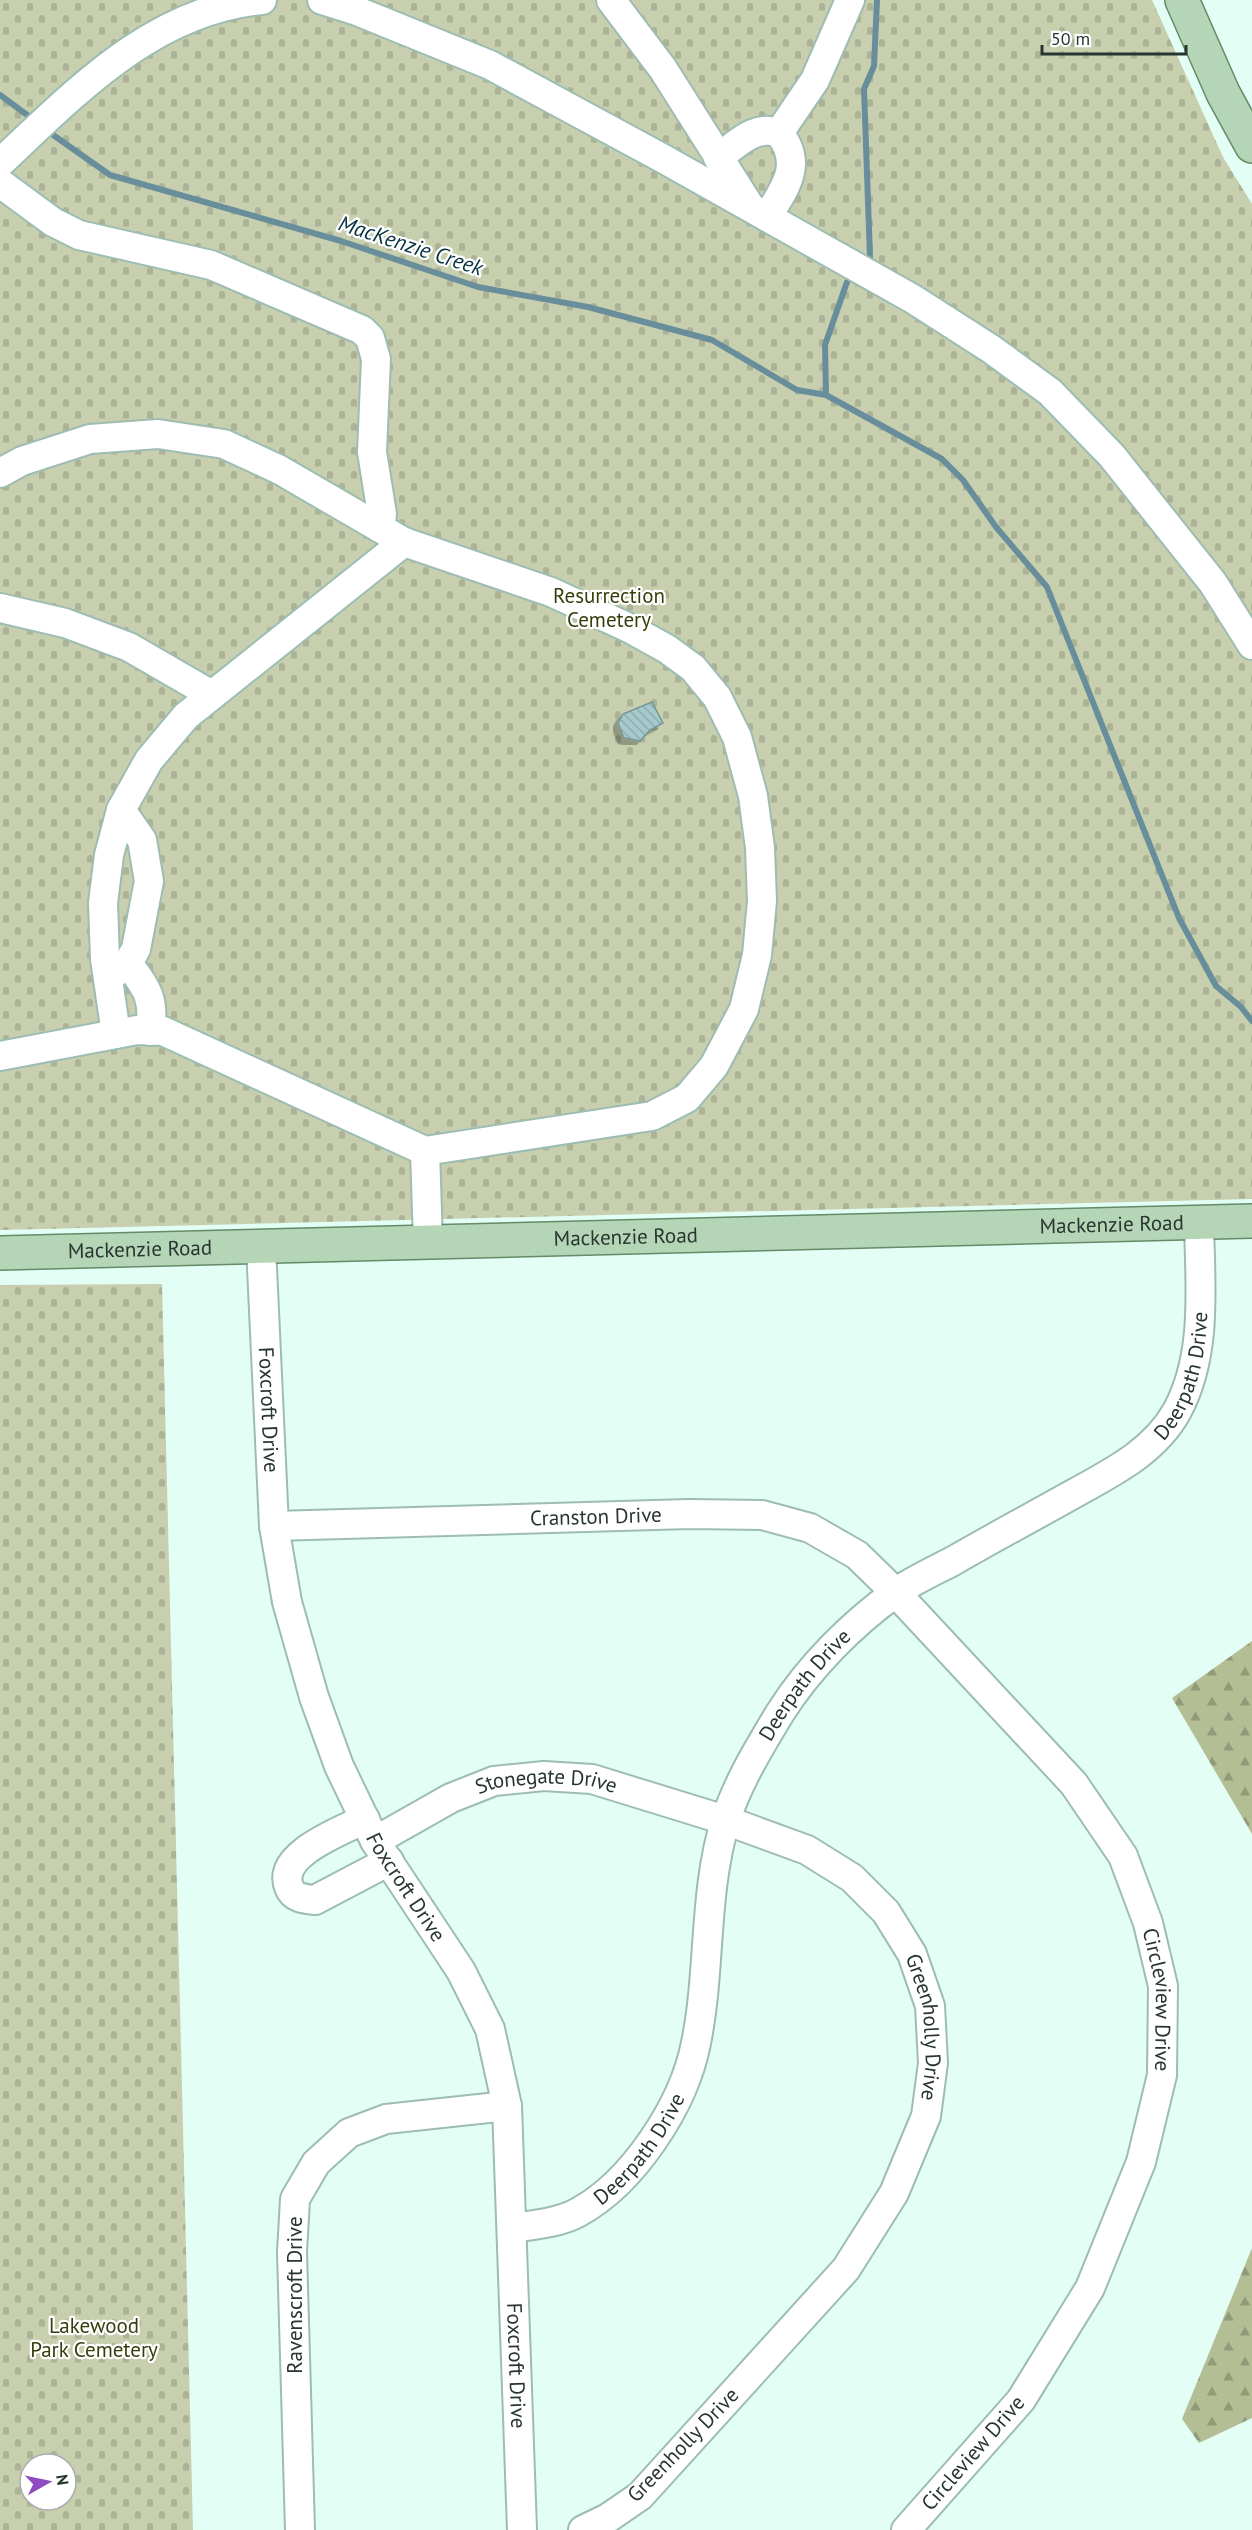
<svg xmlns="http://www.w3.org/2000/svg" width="1252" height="2530" viewBox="0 0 1252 2530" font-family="'PT Sans',sans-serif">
<defs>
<pattern id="forest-firs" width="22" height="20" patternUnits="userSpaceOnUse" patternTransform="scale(1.5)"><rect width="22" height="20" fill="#b4be94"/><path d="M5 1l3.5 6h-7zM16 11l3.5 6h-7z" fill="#929b79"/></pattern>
<pattern id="cemetery-stones" width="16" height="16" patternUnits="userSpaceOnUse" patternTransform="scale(1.5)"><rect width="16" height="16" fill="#c7cfae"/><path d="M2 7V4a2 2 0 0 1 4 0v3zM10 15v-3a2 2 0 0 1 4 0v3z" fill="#abb296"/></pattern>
<pattern id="building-back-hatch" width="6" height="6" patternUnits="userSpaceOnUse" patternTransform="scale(1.5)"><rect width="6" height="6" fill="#a6c9cb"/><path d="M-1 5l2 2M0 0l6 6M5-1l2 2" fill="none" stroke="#8fadaf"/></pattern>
<filter id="shadow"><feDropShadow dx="-5.5" dy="5.5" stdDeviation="0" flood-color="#0004"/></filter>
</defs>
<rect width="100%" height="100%" fill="#e3fef5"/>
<path fill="url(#forest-firs)" d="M1252 1641V1834L1172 1698Z
M1252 2248V2418L1199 2443 1182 2419Z"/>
<path fill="url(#cemetery-stones)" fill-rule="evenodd" d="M0 0H1152L1223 157 1252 204V1199L0 1230Z
M162 1284 193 2530H0V1285ZM30 2464H66V2500H30Z"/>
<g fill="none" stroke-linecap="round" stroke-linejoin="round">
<path stroke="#698e9b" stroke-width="6" d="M0 95 34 120
M46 130 110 175 341 241 478 287 588 307 712 340 797 390 826 395 942 459 963 480 996 527 1047 587 1179 918 1216 986 1241 1007 1252 1021
M870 257 864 89 874 66 877 0
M826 395 825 345 847 282"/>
</g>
<path fill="url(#building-back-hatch)" stroke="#739697" stroke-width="1.5" filter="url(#shadow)" d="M652 702 663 723 650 730 640 741 624 738 618 723 623 714Z"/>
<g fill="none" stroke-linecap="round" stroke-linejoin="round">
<defs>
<g id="minor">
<path d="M322 0 357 11 490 65 662 158 913 299 991 349 1050 392 1112 456 1213 583 1252 645"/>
<path d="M611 0 663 69 749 205"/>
<path d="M718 158C737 144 755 124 779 133L815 80 850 0"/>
<path d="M0 163C76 92 153 10 262 0"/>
<path d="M0 183 53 222 79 235 211 265 362 330 370 338 376 359 372 452 382 514 380 528"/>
<path d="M767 217C785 188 804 164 779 133"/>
<path d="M0 473 22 461 90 439 158 434 224 444 280 470 404 542 551 592 629 628 667 649 693 668 717 697 737 737 753 796 760 848 762 901 757 955 744 1009 714 1066 687 1098 652 1116 425 1151 163 1031 137 1030 0 1056"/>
<path d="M0 608 65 623 129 647 212 695"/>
<path d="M128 963C147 989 155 998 150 1031"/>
<path d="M108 978 128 963 136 949 149 881 142 840 121 810"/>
<path d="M116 1034 105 959 103 903 109 855 121 810 149 760 186 716 404 542"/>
<path d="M425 1151 428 1242"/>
<path id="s1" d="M261 1246 274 1526 287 1602 314 1697 339 1766 375 1841 461 1971 490 2029 507 2106 522 2530"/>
<path id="s2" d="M274 1526 689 1514 762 1515 810 1528 857 1555 896 1593 1074 1784 1123 1856 1148 1923 1163 1986 1162 2075 1141 2162 1090 2288 1021 2400 906 2530"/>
<path d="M365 1819C342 1831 276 1854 289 1887 293 1898 304 1899 315 1900L389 1861"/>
<path id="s3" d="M375 1841 451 1798 494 1781 544 1776 592 1779 725 1820 807 1850 852 1878 886 1912 912 1954 930 2006 933 2063 926 2116 894 2193 846 2269 640 2496 608 2518 583 2530"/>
<path id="s4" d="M512 2228C533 2225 558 2223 577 2213 633 2183 684 2105 696 2043 711 1970 703 1892 726 1819 738 1782 760 1746 780 1713 809 1667 851 1625 895 1593 912 1581 934 1571 953 1561 993 1538 1034 1516 1075 1493 1113 1472 1155 1451 1177 1411 1208 1354 1200 1284 1199 1222"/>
<path d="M300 2530 292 2252 295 2199 316 2163 349 2133 386 2119 507 2106"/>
</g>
<g id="major">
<path d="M1182 0 1223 93 1252 146"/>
<path id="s5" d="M0 1253 1252 1221"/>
</g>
</defs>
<use href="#minor" stroke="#9dbdb2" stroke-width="32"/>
<use href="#major" stroke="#638b68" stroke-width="36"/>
<use href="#minor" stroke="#fff" stroke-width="28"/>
<use href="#major" stroke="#b5d6b6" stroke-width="33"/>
</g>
<g text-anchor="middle" stroke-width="4.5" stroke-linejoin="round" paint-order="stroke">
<g font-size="21" fill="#363e0c" stroke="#fff">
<text x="609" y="603">Resurrection<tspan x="609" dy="24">Cemetery</tspan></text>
<text x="94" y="2333">Lakewood<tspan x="94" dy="24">Park Cemetery</tspan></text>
</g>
<g font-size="21" fill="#283531" stroke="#fff">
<text dy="7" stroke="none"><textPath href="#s5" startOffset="1112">Mackenzie Road</textPath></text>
<text dy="7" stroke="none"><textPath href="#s5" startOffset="626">Mackenzie Road</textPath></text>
<text dy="7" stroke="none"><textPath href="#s5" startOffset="140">Mackenzie Road</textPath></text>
<text dy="7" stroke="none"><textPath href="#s4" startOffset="1167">Deerpath Drive</textPath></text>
<text dy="7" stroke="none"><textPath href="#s1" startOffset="164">Foxcroft Drive</textPath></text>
<text dy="7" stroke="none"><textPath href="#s2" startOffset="322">Cranston Drive</textPath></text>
<text dy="7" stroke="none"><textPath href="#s4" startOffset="663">Deerpath Drive</textPath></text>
<text dy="7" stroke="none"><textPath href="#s3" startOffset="186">Stonegate Drive</textPath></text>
<text dy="7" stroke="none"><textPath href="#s1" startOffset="668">Foxcroft Drive</textPath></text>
<text dy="7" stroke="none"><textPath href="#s2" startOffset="1144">Circleview Drive</textPath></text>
<text dy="7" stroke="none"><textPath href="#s3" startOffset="684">Greenholly Drive</textPath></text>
<text dy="7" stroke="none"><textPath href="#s4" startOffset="158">Deerpath Drive</textPath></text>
<text transform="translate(295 2295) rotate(-90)" y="7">Ravenscroft Drive</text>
<text dy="7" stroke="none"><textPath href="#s1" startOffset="1172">Foxcroft Drive</textPath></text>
<text transform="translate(683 2445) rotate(-46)" y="7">Greenholly Drive</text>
<text transform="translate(973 2453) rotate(-49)" y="7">Circleview Drive</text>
</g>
<g font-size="22" font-style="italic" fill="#063242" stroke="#fff">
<text transform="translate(411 245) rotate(18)" y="8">MacKenzie Creek</text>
</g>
</g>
<g transform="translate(48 2482) rotate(81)"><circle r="28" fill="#ffffff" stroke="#a9aead" stroke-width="1.5"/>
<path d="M0-4.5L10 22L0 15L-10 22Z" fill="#8f4bbf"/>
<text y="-9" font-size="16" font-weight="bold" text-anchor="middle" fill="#283531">N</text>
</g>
<path d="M1042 45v9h144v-9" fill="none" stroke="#283531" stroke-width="3"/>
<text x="1051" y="45" font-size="18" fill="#283531" stroke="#ffffff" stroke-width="4.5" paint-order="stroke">50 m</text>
</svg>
